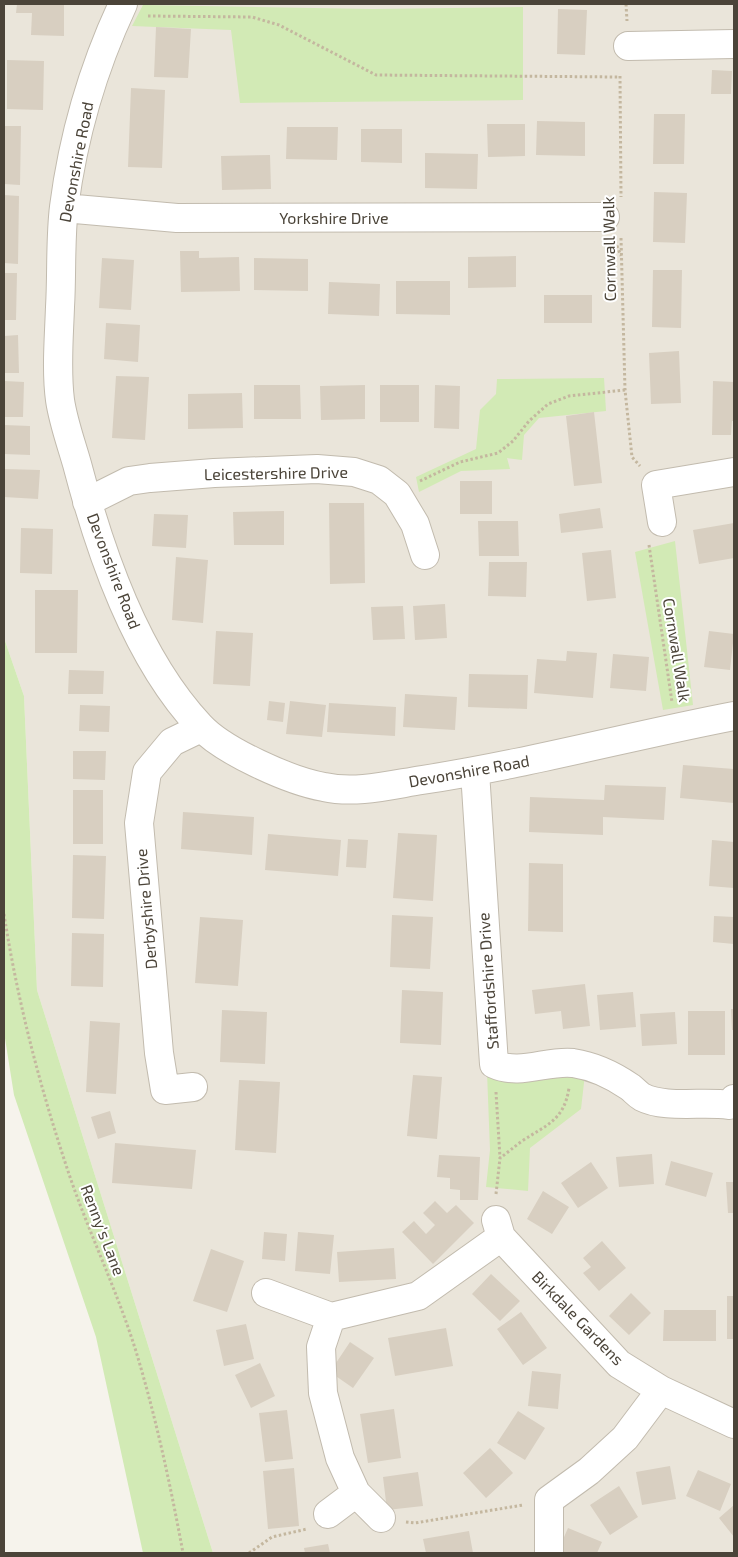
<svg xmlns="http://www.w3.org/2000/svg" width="738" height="1557" viewBox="0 0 738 1557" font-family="'Exo 2',sans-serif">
<rect width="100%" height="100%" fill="#f6f3ec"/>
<path fill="#eae5da" d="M4 4H734V1553H213L37 990 24 696 4 638Z"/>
<path fill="#d2eab5" d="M143 5 373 9 523 7V100L240 103 231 30 132 26Z
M604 378 606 411 539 418 524 435 522 460 507 458 510 469 461 471 419 492 416 477 476 449 480 410 496 394 497 379Z
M675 541 693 705 663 710 635 552Z
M4 638 24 696 37 990 213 1553H143L96 1337 14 1095 4 1032Z
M487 1072 585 1074 581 1109 530 1148 528 1191 486 1187 490 1150Z"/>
<path fill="#d8cfc1" d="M17 4H64V36L31 35 32 13H16Z
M558 9 587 10 585 55 557 54Z
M156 27 191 29 188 78 154 77Z
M7 60 44 61 43 110 7 109Z
M712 70 732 71 731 94H711Z
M131 88 165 90 162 168 128 167Z
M654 114H685L684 164H653Z
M537 121 585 122V156L536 155Z
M487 124H525V156L488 157Z
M4 126H21L20 185 4 184Z
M287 127H338L337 160 286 159Z
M361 129H402V163L361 162Z
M425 153 478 154 477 189 425 188Z
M270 155 271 189 222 190 221 156Z
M654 192 687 193 685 243 653 242Z
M4 195 19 196 18 264 4 263Z
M180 251H199V258L239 257 240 291 181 292Z
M516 256V287L468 288V257Z
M102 258 134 260 131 310 99 308Z
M254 258 308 259V291L254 290Z
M653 270H682L681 328 652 327Z
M4 273H17L16 320H4Z
M396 281H450V315L396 314Z
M329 282 380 284 379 316 328 314Z
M544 295H592V323H544Z
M106 323 140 325 138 362 104 359Z
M18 335 19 373H4V336Z
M679 351 681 403 651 404 649 353Z
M116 376 149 377 145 440 112 438Z
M4 381 24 382 23 417H4Z
M713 381 734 382V421H732L731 435H712Z
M254 385H300L301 419H254Z
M365 385V419L321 420 320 386Z
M380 385H419V422H380Z
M435 385 460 386 459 429 434 428Z
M242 393 243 428 188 429V394Z
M594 412 602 483 574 486 566 416Z
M4 425 30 426V455L4 454Z
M4 469 40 470 38 499 4 497Z
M460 481H492V514H460Z
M329 503H364L365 583 330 584Z
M600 508 603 528 561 533 559 514Z
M284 511V545H234L233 512Z
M154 514 188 515 186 548 152 546Z
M478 521H518L519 556H479Z
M734 523V558L699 564 693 530Z
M21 528 53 529 52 574 20 573Z
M611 550 616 598 587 601 582 553Z
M176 557 208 560 203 623 172 620Z
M489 562H527L526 597 488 596Z
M35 590H78L77 653H35Z
M445 604 447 638 415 640 413 606Z
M403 606 405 639 373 640 371 607Z
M216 631 253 633 250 686 213 684Z
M709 631 734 634 730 670 704 667Z
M567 651 597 653 593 698 534 693 537 659 566 661Z
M613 654 649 657 646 691 610 688Z
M69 670 104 671 103 694H68Z
M469 674 528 675 527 709 468 707Z
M405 694 457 697 455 730 403 727Z
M269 701 285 703 283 722 267 720Z
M290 701 326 705 322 737 286 734Z
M329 703 396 707 395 736 327 732Z
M80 705 110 706 109 732 79 731Z
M73 751H106L105 780 73 779Z
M683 765 734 769V803L680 798Z
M605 785 666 787 664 820 603 817V835L529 832 530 797 604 800Z
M73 790H103V844H73Z
M183 812 254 817 252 855 181 849Z
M398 833 437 835 433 901 393 898Z
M268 834 341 840 338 876 265 870Z
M348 839 368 840 366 868 346 867Z
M712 840 734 842V888L709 886Z
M73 855 106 856 104 919 72 918Z
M529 863 563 864V932L528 931Z
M392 915 433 917 430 969 390 967Z
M714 916 734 917V944L713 942Z
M200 917 243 920 238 986 195 983Z
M72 933 104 934 103 987 71 986Z
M585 984 590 1026 563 1029 561 1011 535 1014 532 990Z
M402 990 443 992 441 1045 400 1043Z
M633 992 636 1027 600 1030 597 995Z
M731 1009H734V1030H732Z
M222 1010 267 1012 265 1064 220 1062Z
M688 1011H725V1055H688Z
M675 1012 677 1044 642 1046 640 1014Z
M90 1021 120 1023 116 1094 86 1092Z
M413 1075 442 1077 437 1139 407 1136Z
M239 1080 280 1082 276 1153 235 1150Z
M110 1111 116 1133 98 1139 91 1117Z
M115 1143 196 1150 192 1189 112 1183Z
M652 1154 654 1184 619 1187 616 1157Z
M439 1155 480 1157 478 1200H460V1190L450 1189V1178L437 1177Z
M671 1161 713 1173 706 1197 665 1185Z
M591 1162 608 1188 578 1208 561 1183Z
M726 1182H734V1213H728Z
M543 1191 569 1207 552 1234 527 1219Z
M435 1201 447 1213 456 1205 474 1223 433 1264 402 1232 414 1221 426 1234 435 1225 423 1213Z
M264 1232 287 1234 285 1261 262 1259Z
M298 1232 334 1235 330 1274 295 1271Z
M602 1241 626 1268 599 1291 583 1273 591 1267 583 1258Z
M394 1248 396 1279 339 1282 337 1252Z
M211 1249 244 1261 227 1312 193 1301Z
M491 1274 520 1301 500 1321 472 1294Z
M631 1293 651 1313 629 1335 609 1316Z
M727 1296H734V1339H727Z
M664 1310H716V1341H663Z
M521 1312 547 1348 523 1365 497 1329Z
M246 1324 254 1359 224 1366 216 1330Z
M446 1328 453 1366 395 1376 388 1338Z
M350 1342 374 1358 353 1388 330 1372Z
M260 1363 275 1396 251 1408 235 1375Z
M532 1371 561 1374 558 1409 528 1406Z
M394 1409 401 1458 368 1463 360 1414Z
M287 1410 293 1459 265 1462 259 1413Z
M518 1411 545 1428 525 1460 497 1443Z
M490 1448 513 1473 486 1498 463 1473Z
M670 1466 676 1499 642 1505 636 1472Z
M294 1468 299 1526 268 1529 263 1471Z
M698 1470 731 1484 720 1511 686 1496Z
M418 1472 423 1506 387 1510 383 1477Z
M619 1486 638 1517 610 1535 590 1505Z
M734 1505V1537L719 1518Z
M568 1528 602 1542 597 1553H557Z
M469 1531 473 1553H426L423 1539Z
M328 1544 330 1553H305L304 1548Z"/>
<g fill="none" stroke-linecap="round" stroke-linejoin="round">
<defs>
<path id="minor" d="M123 4C93 68 73 137 64 207 60 240 62 274 60 307 59 337 56 370 60 400 63 421 71 443 77 464 100 552 136 658 200 726 223 751 290 781 324 787 356 794 390 785 422 780 527 764 630 736 734 716
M628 46 734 44
M64 208 177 218 605 217
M87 502 129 481 150 478 214 473 317 469 354 472 379 480 397 494 415 524 425 555
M662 522 656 485 734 472
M475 772 494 1064C520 1076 547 1060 573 1063 593 1066 614 1076 630 1087 634 1090 637 1094 642 1097 665 1109 704 1101 729 1105L734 1099
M193 1087 165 1090 159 1053 139 823 147 772 172 742 201 728
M496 1220 501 1237 619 1364 661 1390 734 1424
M266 1293 331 1317
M356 1493 340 1458 323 1393 321 1347 331 1317 418 1296 501 1237
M328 1514 356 1493 381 1518
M549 1553V1500L589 1471 625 1438 661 1390"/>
</defs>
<use href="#minor" stroke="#c2bbae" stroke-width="30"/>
<path stroke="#c4b79f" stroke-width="3" stroke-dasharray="2.5 2.5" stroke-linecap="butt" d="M626 4 627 21
M148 16 252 17 279 25 376 75 619 77
M620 76 621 197
M621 238 625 390 632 457 640 466
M615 241 621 256
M420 481 460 462 498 453 513 441 529 421 548 404 569 396 625 390
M649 545 672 702
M4 914C18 1004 41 1091 70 1177 91 1238 120 1297 138 1358 157 1422 171 1488 183 1553
M496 1092 500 1158
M496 1194 500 1158C507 1153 514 1147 522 1141 546 1125 564 1121 569 1088
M406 1522 415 1523 523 1505
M249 1553 272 1537 307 1529"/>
<use href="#minor" stroke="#fff" stroke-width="28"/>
</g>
<g text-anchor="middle" stroke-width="4" stroke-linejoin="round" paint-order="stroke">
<g font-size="16" fill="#4b4439" stroke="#fff">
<text transform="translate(76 162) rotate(-79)" y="6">Devonshire Road</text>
<text x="334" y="224">Yorkshire Drive</text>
<text transform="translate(609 249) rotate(-91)" y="6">Cornwall Walk</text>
<text transform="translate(276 473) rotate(-1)" y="6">Leicestershire Drive</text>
<text transform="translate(114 571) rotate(69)" y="6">Devonshire Road</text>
<text transform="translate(677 650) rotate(81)" y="6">Cornwall Walk</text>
<text transform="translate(469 771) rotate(-10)" y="6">Devonshire Road</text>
<text transform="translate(146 909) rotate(-95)" y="6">Derbyshire Drive</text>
<text transform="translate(488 981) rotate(-94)" y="6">Staffordshire Drive</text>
<text transform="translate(103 1230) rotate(69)" y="6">Renny's Lane</text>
<text transform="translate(578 1318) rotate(46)" y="6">Birkdale Gardens</text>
</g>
</g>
<rect width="738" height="1557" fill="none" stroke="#4b4439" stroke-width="10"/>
</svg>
